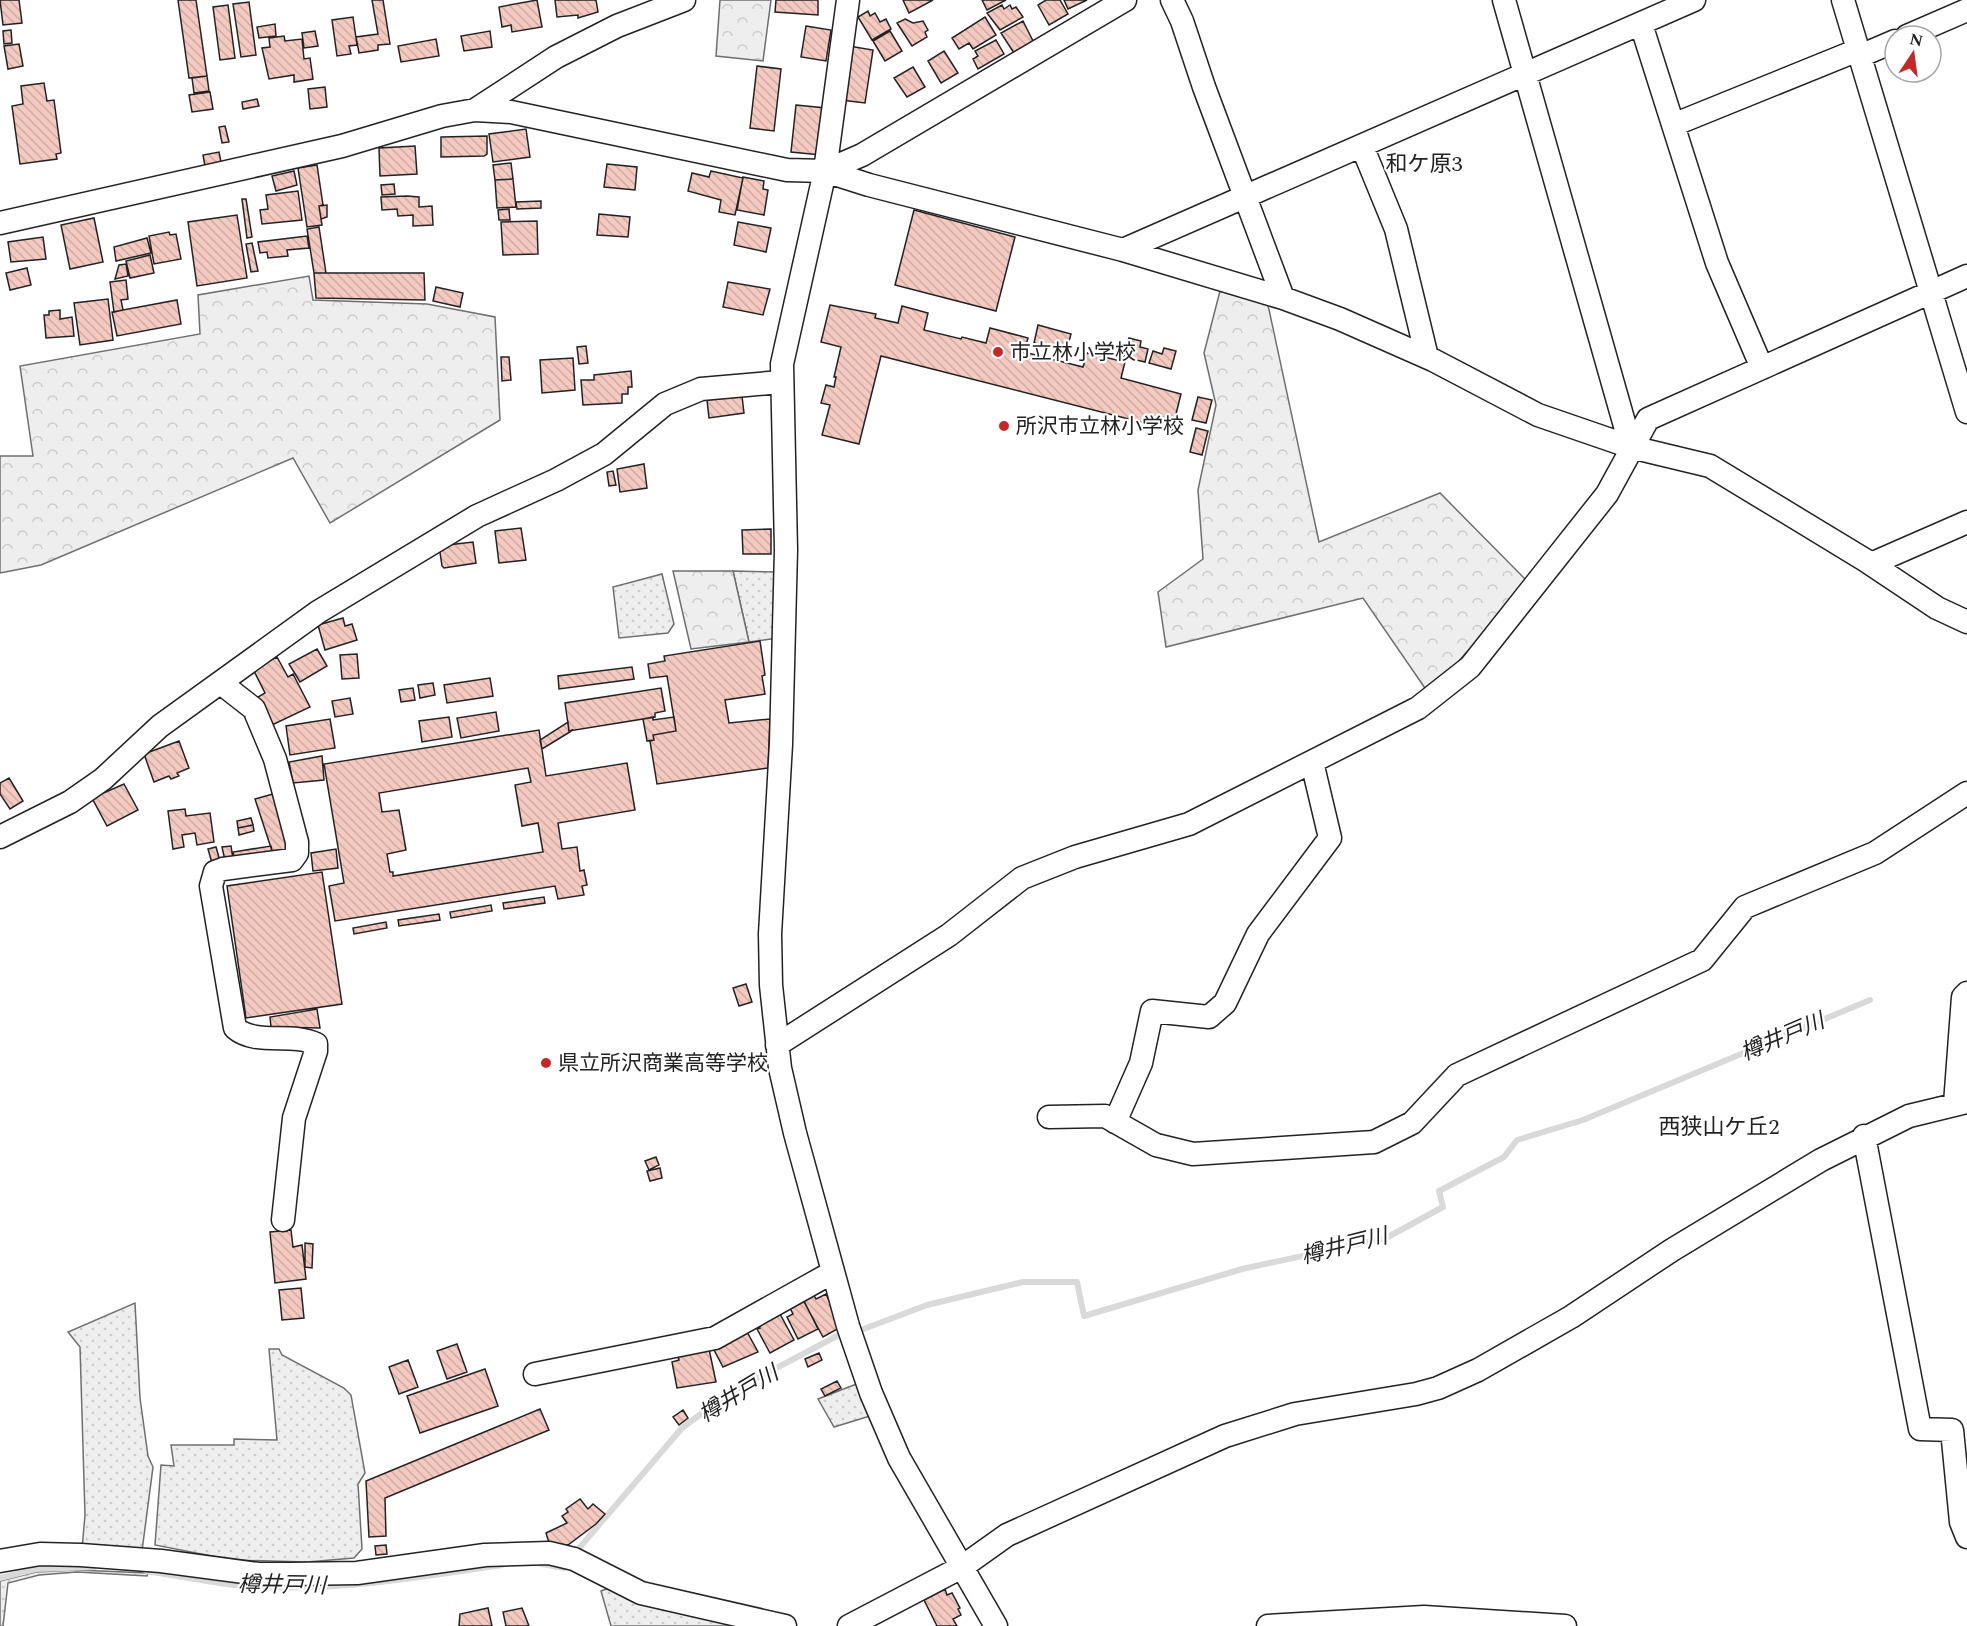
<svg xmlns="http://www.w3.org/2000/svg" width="1967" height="1626" viewBox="0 0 1967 1626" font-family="Spectral,'Noto Sans JP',serif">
<defs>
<pattern id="grass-dots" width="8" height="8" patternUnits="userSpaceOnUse" patternTransform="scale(1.5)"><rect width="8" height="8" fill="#eee"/><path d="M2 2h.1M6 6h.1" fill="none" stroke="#ccc" stroke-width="1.8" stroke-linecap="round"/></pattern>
<pattern id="forest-crowns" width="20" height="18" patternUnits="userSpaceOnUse" patternTransform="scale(1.5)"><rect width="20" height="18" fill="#eee"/><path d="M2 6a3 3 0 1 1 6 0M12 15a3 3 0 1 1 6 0" fill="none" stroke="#ccc"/></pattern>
<pattern id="building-back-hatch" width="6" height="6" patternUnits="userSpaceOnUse" patternTransform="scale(1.5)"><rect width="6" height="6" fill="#f3c9c0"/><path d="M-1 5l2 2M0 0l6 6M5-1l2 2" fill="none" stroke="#d0aca5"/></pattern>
</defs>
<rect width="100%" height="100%" fill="#fff"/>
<path fill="url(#grass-dots)" stroke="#6f6f6f" stroke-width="1.5" d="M733 571 777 572 778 638 749 642Z
M662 574 674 624 668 633 619 638 613 587Z
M135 1303 140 1398 148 1456 153 1467 142 1551 82 1549 85 1515 80 1347 68 1332Z
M269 1349H279L282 1355 344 1388 351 1395 365 1473 358 1484 362 1549 354 1558 307 1562 232 1560 155 1545 161 1465 174 1466 171 1445H234V1439L277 1440Z
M859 1383 870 1416 834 1427 818 1399Z
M77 1570 148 1573 147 1576 77 1572 39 1575 8 1583 3 1626H0V1581L36 1572Z
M611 1587 760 1626H611L601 1591Z"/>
<path fill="url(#forest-crowns)" stroke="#6f6f6f" stroke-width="1.5" d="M720 0H771L763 61 716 56Z
M309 276 313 300 427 304 495 317 500 420 330 523 293 458 41 565 0 573V456H33L20 366 200 334 198 295Z
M1220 291 1268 305 1319 542 1440 493 1529 583 1429 694 1363 598 1166 647 1158 592 1203 559 1198 490 1216 405 1204 353Z
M673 571H733L749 642 691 649Z"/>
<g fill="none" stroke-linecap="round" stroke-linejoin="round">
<path stroke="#d9d9d9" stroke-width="6" d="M861 1330 927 1305 1023 1282H1077L1084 1316 1242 1269 1386 1238 1443 1207 1439 1191 1504 1157 1517 1140 1583 1120 1870 1000
M580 1547 682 1428 731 1392 837 1336
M537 1563 564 1568
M146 1571C185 1577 225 1586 265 1587 345 1590 423 1577 502 1565
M0 1578 36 1569 94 1567"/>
</g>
<path fill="url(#building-back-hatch)" stroke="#222" stroke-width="1.5" fill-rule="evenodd" d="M0 0H19L22 23 3 25Z
M178 0H196L207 76 189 78Z
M372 0H383L390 44 378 45V50L359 53 356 37 378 34Z
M537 0 542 27 512 32 511 25 502 27 499 7Z
M555 0H596L598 12 578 18V15L557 17Z
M776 0H818V15L775 12Z
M903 0H933L909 13Z
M982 0H1006L987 10Z
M1046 0H1060L1068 14 1049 25 1038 5Z
M1064 0H1087L1068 9Z
M249 2 256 55 241 57 233 4Z
M228 5 235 58 220 60 213 7Z
M1002 5 1004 9 1010 5 1012 9 1016 7 1023 17 1000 30 987 13Z
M868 11 870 16 875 13 880 22 886 19 891 29 872 40 858 17Z
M353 17 357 45 349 46 351 54 337 56 332 20Z
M985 17 996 35 973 49 969 43 959 49 952 38Z
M905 19 913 23 923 21 928 30 925 32 927 37 912 46 897 23Z
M1023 21 1034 43 1014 53 1001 33Z
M275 24 276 36 259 38 257 27Z
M806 26 831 30 826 61 801 57Z
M11 30 12 43 4 44 3 31Z
M315 31 318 46 304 48 302 33Z
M490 31 492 47 464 51 461 36Z
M890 31 902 51 885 61 873 41Z
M284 36 285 41 302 39 304 59 310 58 313 79 294 82V75L269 79 262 48 270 47 269 38Z
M436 39 439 56 401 62 398 46Z
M996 40 1004 54 978 69 973 59 978 56 975 51Z
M19 44 23 66 8 69 4 46Z
M849 46 873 50 865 103 841 100Z
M944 51 958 73 941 83 928 61Z
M757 66 781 69 774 131 750 128Z
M913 67 925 87 907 97 894 78Z
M207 76 209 91 194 93 192 78Z
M44 83 47 101 54 100 61 153 56 154 57 159 20 164 12 106 23 104 21 86Z
M325 87 327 107 310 109 308 89Z
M210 92 213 109 192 112 189 95Z
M257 99 259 106 243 109 242 102Z
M796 105 826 108 821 155 791 152Z
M225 126 229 142 222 143 219 127Z
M526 129 530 157 493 162 489 134Z
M487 136V154L484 156 441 157V137Z
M415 146 417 174 380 176 379 148Z
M219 152 221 162 205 166 203 155Z
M511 163 513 179 495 180 493 165Z
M607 164 637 167 635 190 604 187Z
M317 165 323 205 319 206 322 225 307 227 298 168Z
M294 171 297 185 276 191 272 176Z
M711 171 743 178 735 215 719 212 721 200 688 191 692 173 709 177Z
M743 177 764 181 763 189 768 190 764 215 737 210Z
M513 179 516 207 497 208 495 180Z
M394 184 395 194 382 195 381 185Z
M298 191 302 220 262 224 260 210 268 209 266 195Z
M407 196 419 197V207L432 206 433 225 413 226V215L398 216 397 209 382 210 381 197Z
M242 199H246L252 237 247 238Z
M541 201V208L517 209 516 202Z
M327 205V217L321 219 319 206Z
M509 209 510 220H499L498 210Z
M914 210 1015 237 996 311 895 285Z
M599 214 630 217 628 237 597 235Z
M237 215 247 278 197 286 188 222Z
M94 218 103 262 70 269 61 225Z
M537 221 538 254 503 255 501 222Z
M738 222 771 228 766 252 734 245Z
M319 227 326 273H314L307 229Z
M169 232 170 235 176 234 181 259 154 264 149 236Z
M307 236 309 248 287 250 288 256 268 258 267 252 260 253 258 242Z
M43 237 46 259 11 262 8 242Z
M147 238 151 253 116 261 114 247Z
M252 243 258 271 251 272 246 244Z
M150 255 154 273 130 278 126 261Z
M126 264 128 276 115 279 119 265Z
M27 268 31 285 10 290 6 273Z
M314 273H424L425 300 316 298Z
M126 280 128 299 121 300 123 310 114 312 110 282Z
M728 282 770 289 763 315 723 307Z
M436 287 463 293 460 307 433 301Z
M108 299 113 340 80 345 74 303Z
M177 300 181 324 117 336 112 312Z
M830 305 876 314 875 318 898 323 902 306 928 313 924 330 961 339 962 337 986 343 990 328 1028 338 1024 352 1083 367 1087 353 1125 362 1121 378 1181 394 1172 430 881 356 859 444 822 435 830 405 821 403 826 385 834 387 836 377H834L841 347 821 342Z
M60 310V319L72 317 74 336 46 338 44 315H49V311Z
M1038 325 1071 334 1066 352 1034 343Z
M1129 338 1141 341 1140 347 1148 349 1145 362 1124 357Z
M586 346 588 363 579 364 577 347Z
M1164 348 1176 351 1171 369 1149 363 1153 351 1162 354Z
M501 357H509L511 380 502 381Z
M573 358 575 390 542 393 540 360Z
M631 371 632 387H628V394H622V403L583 405 581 380H594V375Z
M742 396 744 413 709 418 707 400Z
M1198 397 1212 400 1206 423 1192 420Z
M1196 428 1208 431 1202 455 1190 452Z
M644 464 647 488 620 492 617 469Z
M613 471 616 485 609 486 607 472Z
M521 528 526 560 499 563 495 531Z
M771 529V554H743L742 530Z
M473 542 476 563 444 568 442 566 439 546Z
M343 618 345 626 352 624 357 640 325 650 318 625Z
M760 641 765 675 762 676 765 694 725 700 729 723 770 719 768 768 657 784 650 741 654 740 653 735 676 731 667 676 650 678 648 664 665 661 664 656Z
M317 649 327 666 300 682 289 664Z
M357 654 359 678 342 679 340 655Z
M277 657 288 677 293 674 310 707 272 725 258 697 265 693 253 669Z
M632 667 634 679 559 689 558 676Z
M490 678 493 696 447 703 444 685Z
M433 683 435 695 420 698 418 685Z
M413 688 415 700 401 702 399 690Z
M661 688 665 711 655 713V717L569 731 565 703Z
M350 698 353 714 335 717 332 701Z
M496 712 499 731 461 738 457 718Z
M449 717 452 737 422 742 419 721Z
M653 717V720L674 717 676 731 653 735 654 740 647 741 643 719Z
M330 719 335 748 290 755 286 726Z
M568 722 569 731 573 730 542 749 540 740Z
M539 730 546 776 627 763 635 810 558 823 562 849 577 847 580 871 584 870 587 885 582 886 584 895 558 899 555 886 335 921 329 886 344 883 324 764ZM528 768 531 782 515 785 522 826 538 823 543 852 393 876V872H390L387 854 406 850 399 810 382 812 379 793Z
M179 741 189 768 177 773 179 776 171 779 169 776 154 782 144 754Z
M322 756 324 780 293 783 289 762Z
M9 778 23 801 10 809 0 794V783Z
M124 784 138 810 107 826 92 798Z
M273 794 288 848 286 854 274 857 255 799Z
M185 809 186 816 210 813 214 842 197 845 195 833 182 835 184 847 173 849 168 811Z
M251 818 253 825 238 828 237 821Z
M253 825 254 831 239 835 238 828Z
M231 846 233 859 225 861 222 847Z
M271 846 273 856 235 861 233 852Z
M216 847 220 861 212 863 208 849Z
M336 849 338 868 313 871 311 853Z
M322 872 342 1004 246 1018 227 886Z
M544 897 545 903 504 909 503 903Z
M491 905 492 911 451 918 450 912Z
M439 914 440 920 399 926 398 920Z
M386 922 387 928 354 934 353 928Z
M746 984 752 1002 739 1006 733 988Z
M317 1009 320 1028 271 1027 270 1017Z
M656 1157 659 1165 649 1170 645 1161Z
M660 1168 662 1178 650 1181 647 1171Z
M291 1230 293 1247 302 1245 306 1279 275 1283 270 1232Z
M305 1243 313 1244 312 1268 305 1267Z
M301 1288 304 1318 282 1320 279 1290Z
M812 1292 816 1299 826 1294 841 1327 823 1337 802 1298Z
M804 1301 818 1329 798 1339 787 1317 793 1314 790 1308Z
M780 1314 794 1340 770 1353 757 1329 760 1328 758 1325Z
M746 1330 758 1352 723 1367 713 1348Z
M457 1344 467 1372 447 1379 437 1351Z
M709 1349 716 1382 677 1388 672 1362 679 1360 678 1356Z
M819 1353 822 1360 808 1367 805 1359Z
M408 1360 418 1387 399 1394 389 1367Z
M485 1369 498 1406 420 1433 407 1396Z
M837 1381 841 1388 825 1396 821 1389Z
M540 1409 549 1430 385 1498 386 1536 369 1537 366 1481Z
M683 1410 688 1418 679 1425 673 1417Z
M580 1499 588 1509 593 1504 605 1514 596 1524 568 1545 549 1543 546 1533 567 1523 562 1516 568 1512 566 1509Z
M386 1545 387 1554 376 1555 375 1546Z
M945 1589 947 1595 952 1593 960 1608 958 1609 961 1615 953 1619 957 1626H937L924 1600Z
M488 1608 492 1626H459L460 1614Z
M522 1608 529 1626H506L503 1612Z"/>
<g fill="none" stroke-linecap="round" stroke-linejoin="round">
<defs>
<path id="minor" d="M848 0 825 171 782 364 786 550 781 744 770 934 771 985 780 1068 795 1133 848 1326 871 1393 899 1458 996 1626
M1172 0 1182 21 1204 87 1283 298
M1504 0 1631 447
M1843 0 1967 412
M1641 24 1717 263 1762 368
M1907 36 1967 10
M1860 56 1895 41
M475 110 556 57 617 26 684 0
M1673 125 1858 50
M1362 146 1396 229 1427 357
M825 171 862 155 1125 0
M0 223 342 146 442 116 475 110 511 112 787 170 825 171 869 185 1123 250 1283 298 1340 319 1433 360 1538 415 1631 447 1710 466 1865 560 1937 608 1967 622
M1123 250 1694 0
M1871 564 1967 522
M222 684 254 709 275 759 297 842V853L292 860 223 869 215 872 211 886 235 1028C256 1046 291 1032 316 1044V1051L294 1118 283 1220
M0 837 70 802 103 779 160 726 318 612 477 516 556 480 604 454 665 404 701 389 781 382
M777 1045 949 935 1022 878 1075 857 1189 824 1418 708 1470 667 1607 494 1648 419 1967 276
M1955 1104 1963 997 1967 993
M1049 1117 1105 1116 1156 1145 1193 1154 1374 1142 1412 1123 1457 1075 1702 960 1745 907 1875 853 1967 793
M1115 1122 1141 1063 1152 1011 1209 1017 1225 1003 1258 934 1330 838 1312 762
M1864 1136 1920 1429 1952 1430 1961 1522 1967 1537
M535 1374 715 1338 833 1272
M0 1561 40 1554 81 1555 161 1561 258 1574H291L357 1573 485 1555 549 1553 574 1559 641 1593 785 1626
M849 1626 962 1567 1007 1535 1225 1436 1295 1414 1416 1394 1438 1388 1478 1370 1571 1317 1672 1250 1821 1160 1909 1116 1967 1102
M1268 1626 1424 1617 1565 1626"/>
</defs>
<use href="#minor" stroke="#222" stroke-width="25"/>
<use href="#minor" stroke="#fff" stroke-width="22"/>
</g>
<g fill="#c62828" stroke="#fff" stroke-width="2">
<circle cx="998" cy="352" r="6"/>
<circle cx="1004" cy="426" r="6"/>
<circle cx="546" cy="1063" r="6"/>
</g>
<g text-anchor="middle" stroke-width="4.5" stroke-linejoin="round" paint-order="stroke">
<g font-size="21" fill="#222" stroke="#fff" text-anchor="start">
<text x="1010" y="359">市立林小学校</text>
<text x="1016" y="433">所沢市立林小学校</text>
<text x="558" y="1070">県立所沢商業高等学校</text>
</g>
<g font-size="22" fill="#222" stroke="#fff">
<text x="1424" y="171">和ケ原3</text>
<text x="1719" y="1134">西狭山ケ丘2</text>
</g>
<g font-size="22" font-style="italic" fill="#222" stroke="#fff">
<text transform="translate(1782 1036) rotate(-23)" y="8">樽井戸川</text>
<text transform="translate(1344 1245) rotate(-14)" y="8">樽井戸川</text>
<text transform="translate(738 1393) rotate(-31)" y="8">樽井戸川</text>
<text transform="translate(282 1584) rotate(1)" y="8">樽井戸川</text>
</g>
</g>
<g transform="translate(1913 54) rotate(13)"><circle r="28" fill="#ffffff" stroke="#a7a7a7" stroke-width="1.5"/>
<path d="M0-4.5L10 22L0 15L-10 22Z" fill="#c62828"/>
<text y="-9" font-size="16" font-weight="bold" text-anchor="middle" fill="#222222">N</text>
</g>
</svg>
